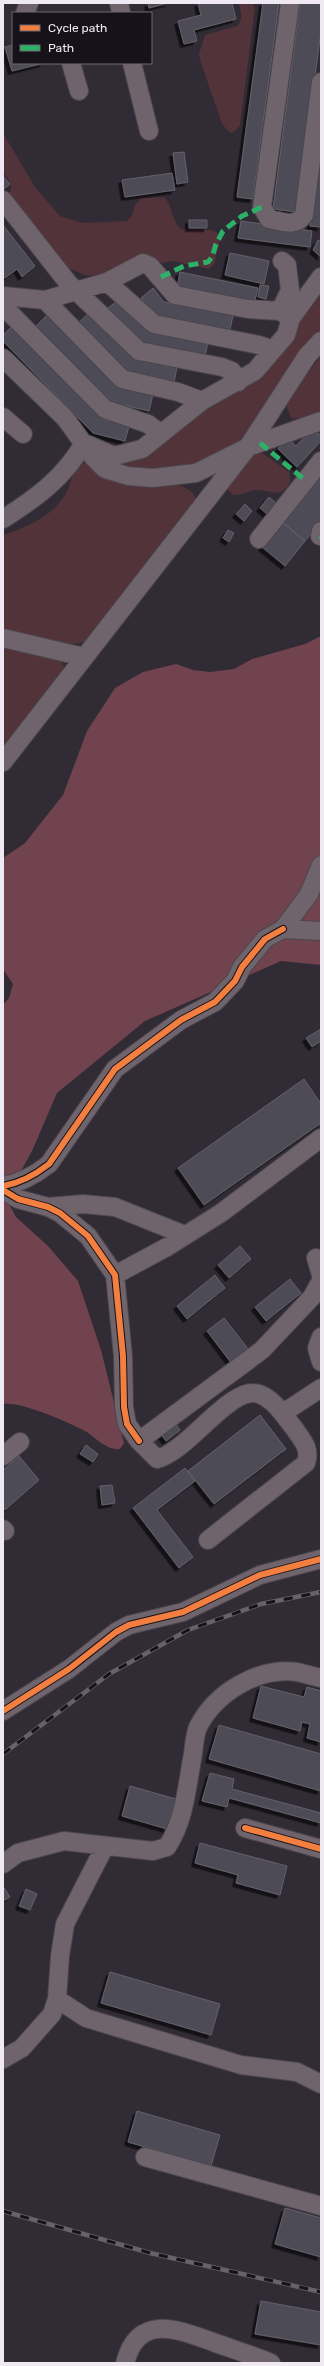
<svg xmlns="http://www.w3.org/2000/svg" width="324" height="2366" viewBox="0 0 324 2366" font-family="Rubik,sans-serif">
<defs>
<filter id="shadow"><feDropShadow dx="-3.5" dy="3.5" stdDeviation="0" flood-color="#0009"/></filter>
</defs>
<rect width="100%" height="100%" fill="#302b34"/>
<path fill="#513339" d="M239 3H253L255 8 240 125 235 131 230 133 222 124 200 60 199 54 205 35 237 26C244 20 240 11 239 3Z
M3 133 35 187 60 216 83 223 127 221 132 215 135 205 141 198 164 197C173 206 171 220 181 229L211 230 218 233 220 240 214 265 208 269 173 261 88 276 70 269 60 261 9 196C12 185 12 182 3 173Z
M321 286V336L241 444 198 468 123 471 112 459 234 389 303 313Z
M321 356V411L306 419 291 418 285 402Z
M258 450 289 472C291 478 291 482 287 487 278 498 267 489 255 490 249 491 242 495 236 495 231 495 229 491 227 488L235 473Z
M86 462 182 486 192 492 197 500 88 640C68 651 25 636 3 631V535C26 528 52 516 65 495 72 483 71 468 86 462Z
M3 645 59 659 62 662 65 671 3 752Z"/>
<path fill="#71434e" d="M321 636V965L281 961 145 1021 57 1093 32 1151 6 1198 16 1217 48 1246 78 1281 101 1350 124 1443 120 1449C105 1450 97 1438 85 1431 68 1422 21 1401 3 1404V1005L9 998 13 984 3 969V858L25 843 63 795 87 731 115 688 143 672 176 664 193 670 210 672 234 669 252 659 305 644Z"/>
<path fill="#4d4b57" stroke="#636169" filter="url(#shadow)" d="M148 3H168L149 8Z
M198 3H232L236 19 194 30 197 41 184 44 178 21 201 15Z
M263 3H279L253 199 237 197Z
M300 3H321V31L297 212 273 209Z
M13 45V63H44L12 71 5 47Z
M321 139V227L310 226Z
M184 152 188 182 177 184 173 153Z
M172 173 175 190 125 197 122 180Z
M3 176 10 184 3 190Z
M189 220H207V228H189Z
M241 221 312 231 310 247 238 238Z
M3 225 35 266 22 277 17 269 5 278 3 276Z
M318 240 321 242V257L313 250Z
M230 253 269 261 264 284 225 275Z
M180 272 258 288 254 304 177 288Z
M260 285 269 286 266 299 258 297Z
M153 288 164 302 233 315 230 330 156 316 141 298Z
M120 299 149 331 208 342 205 357 140 345 108 308Z
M89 313 135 359 177 367 174 383 127 373 78 323Z
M48 314 153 394 149 411 109 402 35 327Z
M13 325 103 419 129 426 125 441 93 433 3 341V335Z
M313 428 321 436V441L297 467 278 449 288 438 296 446Z
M321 475V522L305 541 282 522Z
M269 497 276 503 267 514 260 508Z
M245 504 252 511 244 521 236 514Z
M282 522 305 541 285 566 262 547Z
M228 530 234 533 229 542 223 538Z
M321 1029V1041L312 1047 306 1038Z
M304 1079 321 1104V1123L204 1205 178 1168Z
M240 1246 251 1259 229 1278 218 1265Z
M215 1275 225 1288 187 1319 177 1306Z
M290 1279 301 1293 266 1321 255 1307Z
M224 1318 249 1350 232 1364 207 1331Z
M260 1415 286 1449 214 1504 188 1471Z
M174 1422 180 1430 166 1441 160 1433Z
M86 1445 98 1454 93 1462 80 1454Z
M19 1456 39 1480 5 1510 3 1507V1470Z
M185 1468 195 1481 157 1510 193 1557 179 1568 133 1508Z
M112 1485 115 1503 102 1505 100 1486Z
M261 1686 304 1697 307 1687 321 1691V1742L307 1738 310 1724 302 1722 300 1731 253 1718Z
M219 1725 321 1754V1791L209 1759Z
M210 1773 234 1779 232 1789 321 1813V1823L229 1798 227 1807 202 1801Z
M130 1786 176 1799 167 1829 122 1816Z
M200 1843 287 1866 280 1895 236 1883 238 1875 195 1863Z
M3 1886 10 1897 3 1901Z
M26 1889 37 1894 30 1910 19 1906Z
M110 1972 220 2004 211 2035 101 2003Z
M137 2111 220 2135 211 2166 128 2142Z
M285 2208 321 2218V2257L275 2244Z
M261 2301 321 2312V2345L255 2334Z"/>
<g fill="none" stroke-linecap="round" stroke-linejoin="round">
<defs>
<path id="minor" d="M119 3 121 13
M290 3 262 207 269 219C282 221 295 228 304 215L321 82
M25 13 29 3
M71 63 79 91
M132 63 149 131
M3 200 69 284 139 351 222 367 232 371 238 382
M107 282 154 324 259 345 273 350
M3 296 45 300 107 282 143 263 150 266 175 295 248 309 280 311 291 318
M45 300 122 379 178 392 202 401
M3 306 105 409 148 424 161 434
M280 311 290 290 287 265 282 261
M3 358 65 418 94 458 105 469 128 476 153 478 196 473 248 447 321 421
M3 417 23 434
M3 519C36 498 64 478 84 443L114 456 142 449 202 401 255 371 286 335 291 318 321 277
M320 536 321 531
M259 539 321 461
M3 638 84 657
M3 762 248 447 307 356 321 341
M283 929 309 894 321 865
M3 1186C21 1183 35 1175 49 1164L115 1069 181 1020 215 1002 235 981 242 967 265 939 283 929 321 931
M3 1190 18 1199 48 1207 60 1213 88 1236 115 1275 123 1356 124 1407 127 1424 139 1441 157 1459C189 1451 231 1384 259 1394 274 1399 285 1417 294 1428 302 1440 311 1448 306 1463L208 1540
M48 1207 83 1204 115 1207 185 1235
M316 1258 321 1275
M115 1275 167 1247 221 1213 321 1138
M321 1337 317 1348 321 1362
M283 1413 321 1388
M139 1441 262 1350 312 1297 321 1281
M3 1456 20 1442
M3 1529 5 1531
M3 1711 69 1669 116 1632 129 1625 183 1612 260 1575 321 1559
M245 1828 321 1849
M3 1864 18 1853 64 1841 153 1851 167 1847C185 1820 187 1785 193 1754 194 1745 195 1734 198 1727 216 1692 258 1667 297 1672 305 1674 313 1676 321 1678
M57 1999 86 2018 241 2065 297 2072 321 2084
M3 2059 22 2048 52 2014 57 1999 60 1956 65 1924 105 1846
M145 2157 321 2206
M125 2363C138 2313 177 2329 213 2342 232 2349 252 2355 271 2363"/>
</defs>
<use href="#minor" stroke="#4b464e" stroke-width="20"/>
<use href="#minor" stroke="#6f636c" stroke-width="18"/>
<defs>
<path id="rail" d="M3 1754 109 1674 188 1630 261 1604 321 1592
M3 2211 150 2253 321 2292"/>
</defs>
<use href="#rail" stroke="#676168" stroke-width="4.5"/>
<use href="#rail" stroke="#161219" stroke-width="3" stroke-dasharray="9" stroke-linecap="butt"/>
<path stroke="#2db169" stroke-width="5" stroke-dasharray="10 5" stroke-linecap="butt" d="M161 277 184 266 208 262 212 257 216 244 223 231 242 216 262 207
M260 443 306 481
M320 536 321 537"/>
<defs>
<path id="cycleway" d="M3 1186C21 1183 35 1175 49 1164L115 1069 181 1020 215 1002 235 981 242 967 265 939 283 929
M3 1190 18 1199 48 1207 60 1213 88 1236 115 1275 123 1356 124 1407 127 1424 139 1441
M3 1711 69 1669 116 1632 129 1625 183 1612 260 1575 321 1559
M245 1828 321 1849"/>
</defs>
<use href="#cycleway" stroke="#161219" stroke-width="8"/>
<use href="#cycleway" stroke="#f27e40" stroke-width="6"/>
</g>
<rect width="324" height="2366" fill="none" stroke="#efe9f4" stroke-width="8"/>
<rect x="12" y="12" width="140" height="52" fill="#161219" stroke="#6d6871"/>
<rect x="20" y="25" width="20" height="6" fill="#f27e40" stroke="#6d6871"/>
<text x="48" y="32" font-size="12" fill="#efe9f4">Cycle path</text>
<rect x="20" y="45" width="20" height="6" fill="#2db169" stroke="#6d6871"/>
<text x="48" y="52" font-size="12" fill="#efe9f4">Path</text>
</svg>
